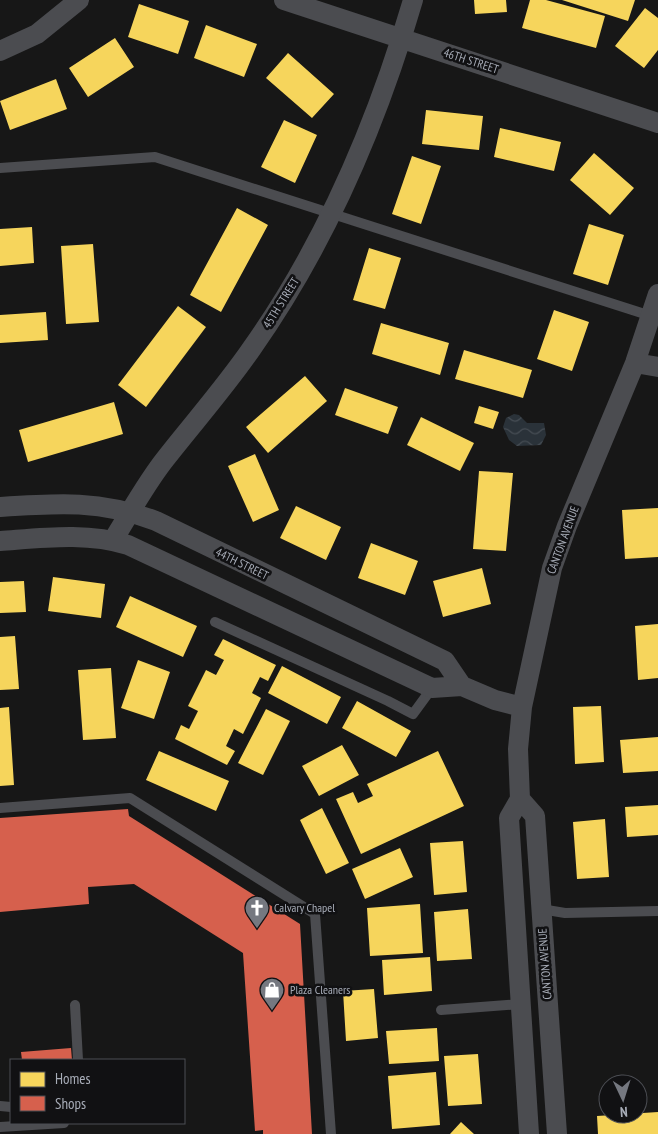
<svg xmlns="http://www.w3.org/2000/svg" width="658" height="1134" viewBox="0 0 658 1134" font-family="'PT Sans Narrow',sans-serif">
<defs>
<pattern id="water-waves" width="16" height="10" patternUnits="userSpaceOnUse" patternTransform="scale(1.25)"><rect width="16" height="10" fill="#2a3239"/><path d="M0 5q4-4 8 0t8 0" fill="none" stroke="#464d54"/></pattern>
</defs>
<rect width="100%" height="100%" fill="#171717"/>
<path fill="url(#water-waves)" d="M514 414 519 415 527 423H544L546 435 541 445 517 446 509 440 503 427 506 418Z"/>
<path fill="#f6d55c" d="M474 0H506L507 12 475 14Z
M530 0H546L605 16 596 48 522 28Z
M562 0H635L628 21Z
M139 4 189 21 178 54 128 37Z
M645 8 658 18V50L644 68 615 46Z
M206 25 257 44 244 77 194 58Z
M115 38 134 67 88 97 69 68Z
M288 53 334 94 312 118 266 78Z
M56 79 67 109 10 130 0 101Z
M426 110 483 116 479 150 422 144Z
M284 120 317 135 295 183 261 167Z
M500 128 561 142 554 171 494 157Z
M594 153 634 188 610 215 570 180Z
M412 156 441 166 421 224 392 214Z
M237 208 268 225 221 312 190 295Z
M589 224 624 235 608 285 573 274Z
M32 227 34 263 0 266V229Z
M93 244 99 322 66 324 61 246Z
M369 248 401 258 385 309 353 300Z
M178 306 206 327 146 407 118 385Z
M554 310 589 322 572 371 537 359Z
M46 312 48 340 0 343V315Z
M381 323 449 343 440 375 372 354Z
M464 350 532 370 523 398 455 379Z
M305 376 327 401 268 453 246 427Z
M345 388 398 407 388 434 335 415Z
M114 402 123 434 28 462 19 430Z
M479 406 499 412 493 429 474 423Z
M421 417 474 443 460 471 407 445Z
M255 454 279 510 253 522 228 466Z
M479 471 513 473 506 551 473 549Z
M296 506 341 527 326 560 280 538Z
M658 508V557L625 559 622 510Z
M371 543 418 561 405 595 358 578Z
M482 568 491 604 443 617 433 581Z
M53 577 105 584 101 618 48 611Z
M24 581 26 612 0 613V582Z
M130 596 197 626 183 657 116 627Z
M658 624V678L638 680 635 626Z
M15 636 19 689 0 690V637Z
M223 639 276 665 268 681 260 677 252 693 261 698 243 734 234 729 226 746 235 751 227 765 175 739 181 725 189 729 198 711 188 706 206 670 216 675 224 660 214 655Z
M138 660 170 672 154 719 121 708Z
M282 666 341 697 327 724 268 693Z
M111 668 116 738 83 740 78 670Z
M357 701 411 731 396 757 342 728Z
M601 706 604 762 575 764 573 707Z
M9 707 14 785 0 786V708Z
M266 709 290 721 263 775 238 763Z
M658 737V771L623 773 620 740Z
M342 745 359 775 319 796 302 766Z
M159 751 229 781 216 811 146 780Z
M438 751 464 806 361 854 336 799 353 792 358 803 373 796 367 784Z
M658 805V835L627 837 625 807Z
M322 808 349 863 326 874 300 820Z
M605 819 609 877 577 879 573 822Z
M463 841 467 892 434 895 430 843Z
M400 848 413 877 365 899 352 869Z
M420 904 423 953 370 956 367 908Z
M468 909 472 959 437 961 434 912Z
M430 957 432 991 384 995 382 960Z
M374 989 378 1038 346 1041 343 991Z
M437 1028 439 1061 389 1064 386 1031Z
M478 1054 482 1104 448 1106 444 1056Z
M436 1072 440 1125 392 1129 388 1076Z
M658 1112V1134H598L597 1116Z
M461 1122 474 1134H450Z"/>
<path fill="#d6604d" d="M128 809 129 816 300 924 312 1134H263V1130L255 1131 243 953 134 884 88 887 89 904 0 912V818Z
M71 1048 72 1060H22L21 1052Z"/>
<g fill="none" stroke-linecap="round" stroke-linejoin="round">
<path stroke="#4b4c50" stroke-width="10" d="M0 168 155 157 651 316
M215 622 388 701 413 714 432 688
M0 808 130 798 315 914 331 1134
M541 909 565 913 658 911
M75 1005 78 1060
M441 1010 521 1004
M0 1106 11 1107
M0 1127 64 1123"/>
<path stroke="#4b4c50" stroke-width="20" d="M284 0 658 123
M0 51 37 34 79 0
M635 363 658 367
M0 507C58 503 101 500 156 521L445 661 462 686
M113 540C130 513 146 483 166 458 195 421 226 386 252 348 326 243 377 123 413 0
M0 541C42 538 87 532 128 545L432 688 462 686 495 700 522 707
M520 799 535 816 557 1134
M529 1134 509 818 520 799 518 749 522 707 552 568 567 526 635 363 658 294"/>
</g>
<defs>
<symbol id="church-pin" viewBox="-11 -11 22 30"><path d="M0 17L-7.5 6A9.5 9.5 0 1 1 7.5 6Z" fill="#757880" stroke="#111113"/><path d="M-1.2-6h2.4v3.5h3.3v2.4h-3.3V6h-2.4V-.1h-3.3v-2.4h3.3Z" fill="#fff"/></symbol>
<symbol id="shop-pin" viewBox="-11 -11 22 30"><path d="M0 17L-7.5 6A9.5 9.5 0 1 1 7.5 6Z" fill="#757880" stroke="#111113"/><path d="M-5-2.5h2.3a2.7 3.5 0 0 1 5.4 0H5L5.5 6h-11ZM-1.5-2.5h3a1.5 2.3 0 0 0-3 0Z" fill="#fff"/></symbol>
</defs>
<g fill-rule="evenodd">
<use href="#church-pin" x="243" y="894" width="28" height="38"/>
<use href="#shop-pin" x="258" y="976" width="28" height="38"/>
</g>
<g text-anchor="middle" stroke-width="5" stroke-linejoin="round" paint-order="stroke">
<g font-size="12" fill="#a8adb8" stroke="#111113">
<text transform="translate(471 61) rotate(18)" y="4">46TH STREET</text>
<text transform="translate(281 303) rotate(-58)" y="4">45TH STREET</text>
<text transform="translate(563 540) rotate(-70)" y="4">CANTON AVENUE</text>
<text transform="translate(242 564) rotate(26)" y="4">44TH STREET</text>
<text transform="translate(545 964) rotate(-94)" y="4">CANTON AVENUE</text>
</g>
<g font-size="12" fill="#a8adb8" stroke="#111113" text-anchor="start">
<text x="274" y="912">Calvary Chapel</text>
<text x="290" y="994">Plaza Cleaners</text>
</g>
</g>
<rect x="10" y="1059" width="175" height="65" fill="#111113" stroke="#4d4f55"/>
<rect x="20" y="1072" width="25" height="15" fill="#f6d55c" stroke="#4d4f55"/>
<text x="55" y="1084" font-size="15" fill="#a8adb8">Homes</text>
<rect x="20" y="1096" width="25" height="15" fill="#d6604d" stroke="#4d4f55"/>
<text x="55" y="1109" font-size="15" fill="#a8adb8">Shops</text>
<g transform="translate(623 1099) rotate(176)"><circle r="24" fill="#111113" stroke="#4d4f55"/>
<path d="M0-4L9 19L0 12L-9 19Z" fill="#757880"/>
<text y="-8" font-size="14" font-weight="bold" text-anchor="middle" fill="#a8adb8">N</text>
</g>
</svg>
